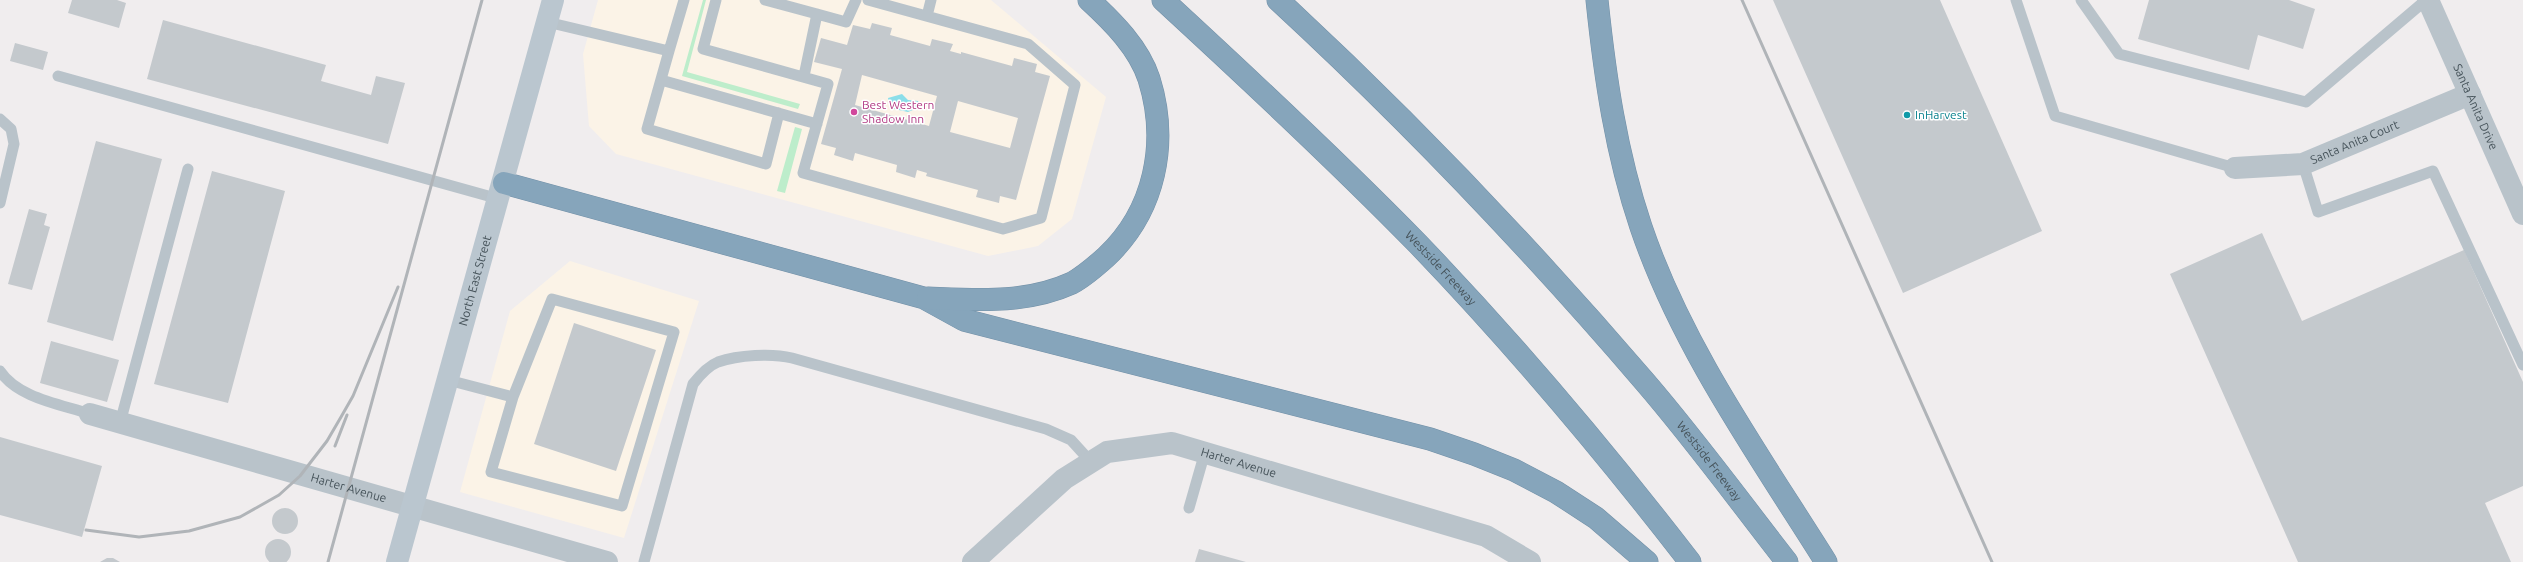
<svg xmlns="http://www.w3.org/2000/svg" width="2523" height="562" viewBox="0 0 2523 562" font-family="Ubuntu,sans-serif">
<rect width="100%" height="100%" fill="#f0edee"/>
<path fill="#fbf3e7" d="M598 0H991L1106 97 1072 219 1038 246 988 256 616 154 589 126 583 54Z
M570 261 699 301 624 538 460 492 510 311Z"/>
<path fill="#bdedcb" d="M703 0H706L687 72 800 104 798 109 682 76Z
M795 127 802 129 785 193 777 191Z"/>
<path fill="#8bdee9" d="M902 94 908 100 918 101 920 107 908 112 890 108 888 98Z"/>
<path fill="#c4c9cd" fill-rule="evenodd" d="M72 0H117L126 3 119 28 68 13Z
M1773 0H1940L2042 231 1903 293Z
M2149 0H2289L2315 9 2303 49 2258 35 2249 70 2138 39Z
M163 20 326 65 321 81 371 95 376 76 405 83 388 144 147 79Z
M872 23 892 28 890 35 930 46 932 39 953 44 950 51 961 54V52L1012 66 1014 58 1037 64 1035 72 1050 76 1016 200 1000 196 999 203 976 197 978 190 926 176 927 173 917 170 915 178 896 172 897 165 855 153 853 161 834 155 836 148 821 144 842 69 814 62 821 38 847 45 853 25 870 29ZM862 75 937 96 929 126 855 105ZM958 101 1018 118 1010 148 950 132Z
M15 43 48 52 43 70 10 61Z
M96 141 162 159 113 341 47 322Z
M212 171 285 191 228 403 154 384Z
M29 209 47 214 44 225 50 227 32 290 8 284Z
M2262 233 2302 321 2464 250 2523 382V486L2485 503 2511 562H2298L2170 274Z
M574 323 656 350 616 471 534 444Z
M51 341 119 360 107 402 40 383Z
M0 437 102 466 82 537 0 515Z
M272 521a13 13 0 1 1 26 0a13 13 0 1 1-26 0Z
M265 552a13 13 0 1 1 26 0a13 13 0 1 1-26 0Z
M1199 549 1246 562H1195Z
M107 558H113L120 562H100Z"/>
<g fill="none" stroke-linecap="round" stroke-linejoin="round">
<defs>
<g id="highway">
<path id="s6" d="M1163 0C1250 80 1336 160 1418 244 1514 344 1605 452 1690 562"/>
<path id="s7" d="M1278 0C1408 120 1530 248 1645 382 1695 440 1740 502 1787 562"/>
<path d="M1597 0C1605 77 1616 153 1641 227 1682 348 1759 455 1826 562"/>
<path d="M504 183 924 298 964 320 1430 439 1474 454 1514 470 1556 492 1596 518 1647 562"/>
<path d="M928 298C977 300 1026 304 1072 283 1083 277 1096 266 1106 257 1155 211 1169 143 1149 79 1139 48 1113 22 1089 0"/>
</g>
</defs>
<use href="#highway" stroke="#7290a7" stroke-width="23"/>
<path stroke="#b9c3ca" stroke-width="11" d="M716 0 703 49 828 84 803 173 1003 229 1041 218 1075 85 1028 44 868 0
M765 0 817 14
M2016 0 2055 116 2235 168
M2081 0 2119 54 2306 102 2426 0
M927 16 931 0
M547 22 669 51 647 129 766 164 779 113
M669 51 684 0
M58 76 499 199
M804 76 817 14 846 22 856 0
M661 80 817 124
M0 119 11 129 14 144 0 203
M2303 164 2318 212 2433 171 2523 365
M0 371C18 398 60 404 90 414
M448 380 513 397 491 472 622 506 674 332 552 299 513 397
M120 423 188 169
M1189 508 1205 452
M644 562 693 384C700 375 708 366 718 362 738 355 772 353 792 358L1046 429 1071 440 1091 462"/>
<g stroke="#b9c3ca" stroke-width="22">
<path id="s1" d="M2428 0 2523 214"/>
<path id="s2" d="M2235 168 2303 164 2470 94"/>
<path id="s3" d="M90 414 607 562"/>
<path id="s4" d="M973 562 1064 479 1107 452 1172 443 1486 536 1530 562"/>
</g>
<path stroke="#bac6cf" stroke-width="22" id="s5" d="M397 562 553 0"/>
<use href="#highway" stroke="#86a5bb" stroke-width="22"/>
<path stroke="#b0b4b8" stroke-width="3" d="M1742 0 1992 562
M335 446 347 415
M86 530 139 537 189 531 240 517 279 495 300 476 327 441 341 417 353 396 398 287
M328 562 482 0"/>
</g>
<circle fill="#d1479c" stroke="#fff" stroke-width="1.5" cx="854" cy="112" r="4"/>
<circle fill="#0f9aa8" stroke="#fff" stroke-width="1.5" cx="1907" cy="115" r="4"/>
<g text-anchor="middle" stroke-width="3" stroke-linejoin="round" paint-order="stroke">
<g font-size="12" fill="#b23c85" stroke="#fff" text-anchor="start">
<text x="862" y="109">Best Western<tspan x="862" dy="14">Shadow Inn</tspan></text>
</g>
<g font-size="12" fill="#46535a" stroke="#fff">
<text dy="4" stroke="none"><textPath href="#s1" startOffset="117">Santa Anita Drive</textPath></text>
<text dy="4" stroke="none"><textPath href="#s2" startOffset="124">Santa Anita Court</textPath></text>
<text dy="4" stroke="none"><textPath href="#s6" startOffset="386">Westside Freeway</textPath></text>
<text dy="4" stroke="none"><textPath href="#s5" startOffset="292">North East Street</textPath></text>
<text dy="4" stroke="none"><textPath href="#s7" startOffset="632">Westside Freeway</textPath></text>
<text dy="4" stroke="none"><textPath href="#s4" startOffset="309">Harter Avenue</textPath></text>
<text dy="4" stroke="none"><textPath href="#s3" startOffset="269">Harter Avenue</textPath></text>
</g>
<g font-size="12" fill="#0d838f" stroke="#fff" text-anchor="start">
<text x="1915" y="119">InHarvest</text>
</g>
</g>
</svg>
